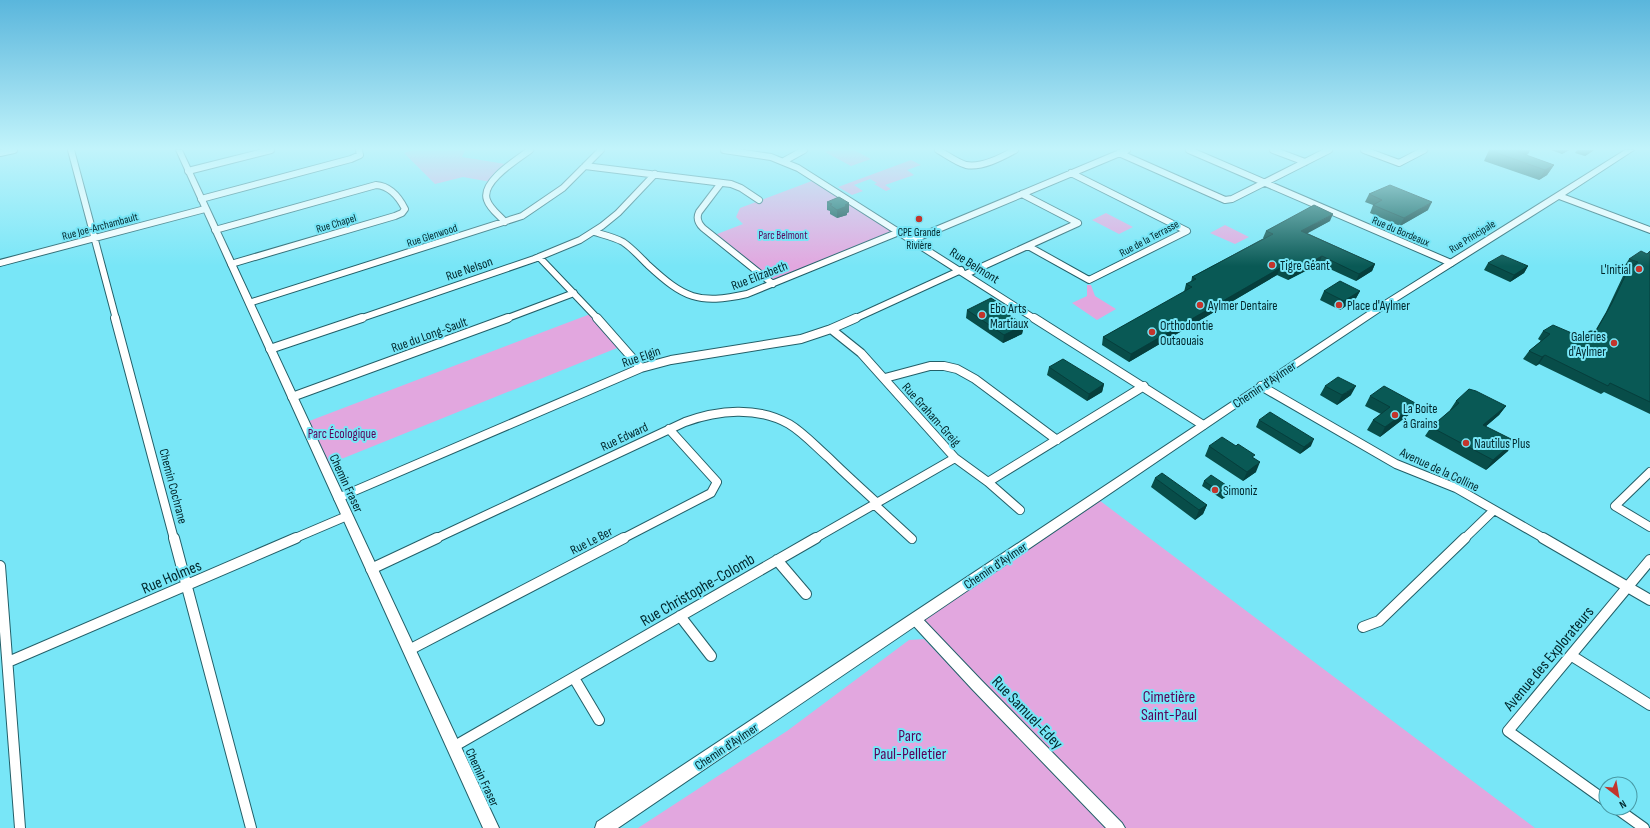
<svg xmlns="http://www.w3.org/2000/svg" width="1650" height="828" viewBox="0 0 1650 828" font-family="'Sofia Sans Condensed',sans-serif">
<rect width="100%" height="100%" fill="#78e6f7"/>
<path fill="#e2a7df" d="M413 150H465L462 157 511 165 491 182 463 177 435 184 404 153Z
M831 150H854L871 159 851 166 825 152Z
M911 160 921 165 907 170 914 175 885 185 891 189 886 191 874 184 877 183 870 179 854 185 863 191 852 195 838 187Z
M817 179 899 232 773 284 712 236 743 224 736 217 740 208Z
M1106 213 1133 227 1119 234 1092 220Z
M1225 225 1249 237 1235 244 1210 233Z
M1087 285H1091L1095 296 1116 309 1097 320 1072 303 1087 296Z
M593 313 622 346 324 466 304 423Z
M1095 497 1535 828H1117L915 619Z
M924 639 1107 828H638L787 731 909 640Z"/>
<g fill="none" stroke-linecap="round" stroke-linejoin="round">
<defs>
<path id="minor-far2" d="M71 150 116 319
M724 150 771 157 798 168 1035 319
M938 150C947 155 956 162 966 165 982 168 1002 157 1015 150
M1189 150 1451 263
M1273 150 1305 162
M1364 150 1399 163 1424 150
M0 153 14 150
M1119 153 1225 200 1232 199 1329 150
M784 161 804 150
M585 166 731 184 741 188 759 200
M188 171 271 150
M721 183 699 212C696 218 698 223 703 228L773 284
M201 199 351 159 360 155 359 150
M505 222C499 215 490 209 487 200 480 182 518 159 530 150
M215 230 376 185C390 186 399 197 405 209L402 213 395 216 231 264
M594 232C604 235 614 237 623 242 632 248 640 257 648 265 684 298 698 305 747 294L899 232
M912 240 1127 150
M1028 246 1089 280 1187 231 1071 173
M539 257 598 319
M0 263 205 209
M966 274 1078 223 1022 194
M249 303 522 216 563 188 601 150
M359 319 534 259 580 240 602 226 618 213 655 174
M505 319 574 293
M854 319 961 270"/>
<path id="minor-far1" d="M115 318 174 539
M597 318 641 368
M1034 318 1203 425
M831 329 861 353 955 458 988 482 1020 510
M270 349 362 318
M885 378 930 366H944L957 369 975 379 1057 440
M1261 386 1396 464 1456 488 1545 539
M292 397 508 318
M1650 472 1615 506 1650 527
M988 482 1144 386
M338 498 641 368 671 360 801 339 831 329 856 318
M874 504 912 539
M293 539 347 516
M435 539 685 422C718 410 757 406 789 424 804 433 816 447 829 458 844 473 860 487 876 502
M622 539 711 493 717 482 669 429
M814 539 955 458
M1464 539 1494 510"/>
<path id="minor" d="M174 538 251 828
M1543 538 1650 600
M777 560 806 594
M0 566 20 828
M371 569 437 538
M680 616 711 656
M1363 627 1379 621 1465 538
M409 650 624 538
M1572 656 1650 705
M8 662 296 538
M574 678 599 720
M453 747 816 538
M1606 801 1508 731 1650 560
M1616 808 1644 828"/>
<path id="tertiary" d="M176 150H182L499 828H483Z
M915 614 919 615 982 681 1122 823 1125 828H1106L972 689 911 623 909 619 911 615Z"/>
<path id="secondary" d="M1625 150H1634L1565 195 1650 227V233L1559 199 1384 309 1258 393 618 828H595L597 822 1378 305Z"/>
</defs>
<use href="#minor-far2" stroke="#235f68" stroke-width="8"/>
<use href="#minor-far1" stroke="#235f68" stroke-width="10"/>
<use href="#minor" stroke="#235f68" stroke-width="12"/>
<use href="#tertiary" stroke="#235f68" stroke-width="2"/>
<use href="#secondary" stroke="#235f68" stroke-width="2"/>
<use href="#minor-far2" stroke="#fff" stroke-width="6"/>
<use href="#minor-far1" stroke="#fff" stroke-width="8"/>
<use href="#minor" stroke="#fff" stroke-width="10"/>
<use href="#tertiary" fill="#fff" fill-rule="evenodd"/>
<use href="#secondary" fill="#fff" fill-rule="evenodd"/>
</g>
<path fill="#084d49" d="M1489 150H1530L1528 154 1526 155 1554 165 1547 175 1539 180 1484 161Z
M1551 150H1569L1562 154Z
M1577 150H1594L1585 156 1575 153Z
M1369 194 1428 210 1400 226 1370 213 1373 205 1365 202Z
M827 202 849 203V212L847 213V215L837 218 830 214V211L827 210Z
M1330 221 1307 233 1375 264 1372 271 1356 281 1319 264 1288 280 1277 275 1129 362 1102 345 1103 337 1184 292 1186 284 1191 282 1192 277 1264 238H1263L1266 231Z
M1650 251V414L1604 392 1601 394 1539 364 1536 366 1523 359 1529 351 1541 341 1538 339 1543 331 1584 335 1595 331 1606 312 1623 276 1628 269 1624 267 1629 259 1647 254Z
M1488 263 1528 266 1524 273 1510 282 1484 270Z
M1324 291H1360L1355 300 1340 310 1320 300Z
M1005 307 1004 312 1024 325 1022 334 1003 343 966 318 967 310Z
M1049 367 1104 384 1102 392 1087 401 1047 375Z
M1325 386 1351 395 1337 405 1320 395Z
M1370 396 1411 413 1380 437 1367 430 1373 420 1381 414 1365 406Z
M1456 401 1506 406 1499 415 1486 426 1508 451 1486 470 1425 436 1431 427 1450 411V410Z
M1259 420 1311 446 1300 454 1256 427Z
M1209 446 1254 458 1256 472 1243 481 1205 456Z
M1155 478 1207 505 1203 514 1195 520 1151 487Z
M1204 481 1232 489 1230 494 1222 499 1202 486Z"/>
<path fill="#063e3c" d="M1522 150H1530L1528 154 1517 160 1518 152Z
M1565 150H1569L1562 154Z
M1588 150H1594L1585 156Z
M1554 165 1547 175 1539 180 1545 170Z
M1432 202 1428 210 1400 226 1404 218Z
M849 203V212L847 213V215L837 218V210Z
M1333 214 1330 221 1299 238 1301 231Z
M1322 256 1319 264 1288 280 1291 273Z
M1375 264 1372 271 1356 281 1359 274Z
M1528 266 1524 273 1510 282 1514 275Z
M1280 268 1277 275 1129 362 1131 354Z
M1360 291 1355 300 1340 310 1344 301Z
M1005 307 1003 315 1000 309Z
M1024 325 1022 334 1003 343 1004 335Z
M1545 355 1539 364 1536 366 1542 357Z
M1104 384 1102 392 1087 401 1089 394Z
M1356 386 1351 395 1337 405 1342 395Z
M1417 404 1411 413 1380 437 1385 427Z
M1506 406 1499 415 1477 434 1483 425Z
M1314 439 1311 446 1300 454 1304 447Z
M1515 441 1508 451 1486 470 1493 460Z
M1260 462 1256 472 1243 481 1247 472Z
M1232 489 1230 494 1222 499 1224 495Z
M1207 505 1203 514 1195 520 1199 510Z"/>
<path fill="#095955" stroke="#063e3c" d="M1489 150H1522L1518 152 1554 165 1545 170Z
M1390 185 1432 202 1404 218 1373 205 1382 200 1369 194Z
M839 197 849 203 845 205 847 206 837 210 830 205 832 204 827 202Z
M1314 205 1333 214 1301 231 1375 264 1359 274 1322 256 1291 273 1280 268 1131 354 1103 337 1192 287 1186 284 1196 279 1192 277 1273 234 1266 231Z
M1641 251 1647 254 1650 251V402L1610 383 1608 386 1545 355 1542 357 1529 351 1550 334 1543 331 1553 325 1574 334 1584 335 1590 331H1596L1612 303 1629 268 1638 262 1629 259Z
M1502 255 1528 266 1514 275 1488 263Z
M1340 281 1360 291 1344 301 1324 291Z
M991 298 1005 307 1000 309 1024 325 1004 335 967 310Z
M1063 359 1104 384 1089 394 1049 367Z
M1338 377 1356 386 1342 395 1325 386Z
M1384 386 1417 404 1385 427 1373 420 1390 407 1370 396Z
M1469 389 1476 391 1506 406 1483 425 1515 441 1493 460 1431 427 1459 403 1456 401Z
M1270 412 1314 439 1304 447 1259 420Z
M1222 437 1236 446 1238 444 1255 455 1252 457 1260 462 1247 472 1209 446Z
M1162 473 1207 505 1199 510 1155 478Z
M1211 475 1232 489 1224 495 1204 481Z"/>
<linearGradient id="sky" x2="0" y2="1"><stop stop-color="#5ab6dc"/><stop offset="0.56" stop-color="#c2f4fb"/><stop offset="1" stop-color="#c2f4fb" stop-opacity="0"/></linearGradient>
<rect width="1650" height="266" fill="url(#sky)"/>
<g fill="#c3352c" stroke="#78e6f7" stroke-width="1.5">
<circle cx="919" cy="219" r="4"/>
<circle cx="1272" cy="265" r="4"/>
<circle cx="1639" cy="269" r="4"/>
<circle cx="1200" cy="305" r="4"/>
<circle cx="1339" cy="305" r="4"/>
<circle cx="982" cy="315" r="4"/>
<circle cx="1152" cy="332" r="4"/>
<circle cx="1614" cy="343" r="4"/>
<circle cx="1395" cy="415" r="4"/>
<circle cx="1466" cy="443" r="4"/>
<circle cx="1215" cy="490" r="4"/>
</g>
<g text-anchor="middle" stroke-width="4" stroke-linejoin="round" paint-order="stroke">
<g font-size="11" fill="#01262b" stroke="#78e6f7">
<text transform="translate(336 223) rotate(-17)" y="4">Rue Chapel</text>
<text transform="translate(100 226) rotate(-15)" y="4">Rue Joe-Archambault</text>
<text transform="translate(1401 231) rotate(23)" y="4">Rue du Bordeaux</text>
<text transform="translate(432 235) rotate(-18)" y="4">Rue Glenwood</text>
<text transform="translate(1472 236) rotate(-32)" y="4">Rue Principale</text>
<text transform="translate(1149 238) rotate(-28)" y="4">Rue de la Terrasse</text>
</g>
<g font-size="11" fill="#01262b" stroke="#78e6f7">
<text x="919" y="236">CPE Grande<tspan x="919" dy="13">Rivière</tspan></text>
</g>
<g font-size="11" fill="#590359" stroke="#78e6f7">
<text x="783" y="239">Parc Belmont</text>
</g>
<g font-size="13" fill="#01262b" stroke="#78e6f7">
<text transform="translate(975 265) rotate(32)" y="5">Rue Belmont</text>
<text transform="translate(469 268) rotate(-19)" y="5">Rue Nelson</text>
<text transform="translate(759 275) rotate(-21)" y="5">Rue Elizabeth</text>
<text transform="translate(429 334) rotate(-20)" y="5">Rue du Long-Sault</text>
<text transform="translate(641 356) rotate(-19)" y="5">Rue Elgin</text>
<text transform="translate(1264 384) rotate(-34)" y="5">Chemin d'Aylmer</text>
<text transform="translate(932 414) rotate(48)" y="5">Rue Graham-Greig</text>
<text transform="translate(624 436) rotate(-25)" y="5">Rue Edward</text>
<text transform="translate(1440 469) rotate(25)" y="5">Avenue de la Colline</text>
<text transform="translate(347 483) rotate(65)" y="5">Chemin Fraser</text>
<text transform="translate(174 486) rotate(75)" y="5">Chemin Cochrane</text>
<text transform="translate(591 540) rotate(-27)" y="5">Rue Le Ber</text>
<text transform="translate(995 565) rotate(-34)" y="5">Chemin d'Aylmer</text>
<text transform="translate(726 746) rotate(-34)" y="5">Chemin d'Aylmer</text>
<text transform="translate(483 777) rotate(65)" y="5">Chemin Fraser</text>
</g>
<g font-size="13" fill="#01262b" stroke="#78e6f7" text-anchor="start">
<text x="1280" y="270">Tigre Géant</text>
<text x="1631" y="274" text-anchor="end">L'Initial</text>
<text x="1208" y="310">Aylmer Dentaire</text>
<text x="1347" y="310">Place d'Aylmer</text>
<text x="990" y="313">Ebo Arts<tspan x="990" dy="15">Martiaux</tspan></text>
<text x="1160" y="330">Orthodontie<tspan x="1160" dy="15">Outaouais</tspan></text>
<text x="1606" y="341" text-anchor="end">Galeries<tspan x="1606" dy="15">d'Aylmer</tspan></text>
<text x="1403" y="413">La Boite<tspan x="1403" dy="15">à Grains</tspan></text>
<text x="1474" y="448">Nautilus Plus</text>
<text x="1223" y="495">Simoniz</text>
</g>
<g font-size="13" fill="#590359" stroke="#78e6f7">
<text x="342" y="438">Parc Écologique</text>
</g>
<g font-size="16" fill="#01262b" stroke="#78e6f7">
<text transform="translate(171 576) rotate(-23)" y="6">Rue Holmes</text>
<text transform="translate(697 589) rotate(-30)" y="6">Rue Christophe-Colomb</text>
<text transform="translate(1548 658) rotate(-50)" y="6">Avenue des Explorateurs</text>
<text transform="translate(1028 712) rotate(46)" y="6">Rue Samuel-Edey</text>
</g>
<g font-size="16" fill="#590359" stroke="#78e6f7">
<text x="1169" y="702">Cimetière<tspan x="1169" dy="18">Saint-Paul</tspan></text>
<text x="910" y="741">Parc<tspan x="910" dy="18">Paul-Pelletier</tspan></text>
</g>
</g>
<g transform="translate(1618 796) rotate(149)"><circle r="19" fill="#78e6f7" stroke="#4899a5"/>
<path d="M0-3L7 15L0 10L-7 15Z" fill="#c3352c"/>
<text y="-6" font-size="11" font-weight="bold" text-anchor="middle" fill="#01262b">N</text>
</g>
</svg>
